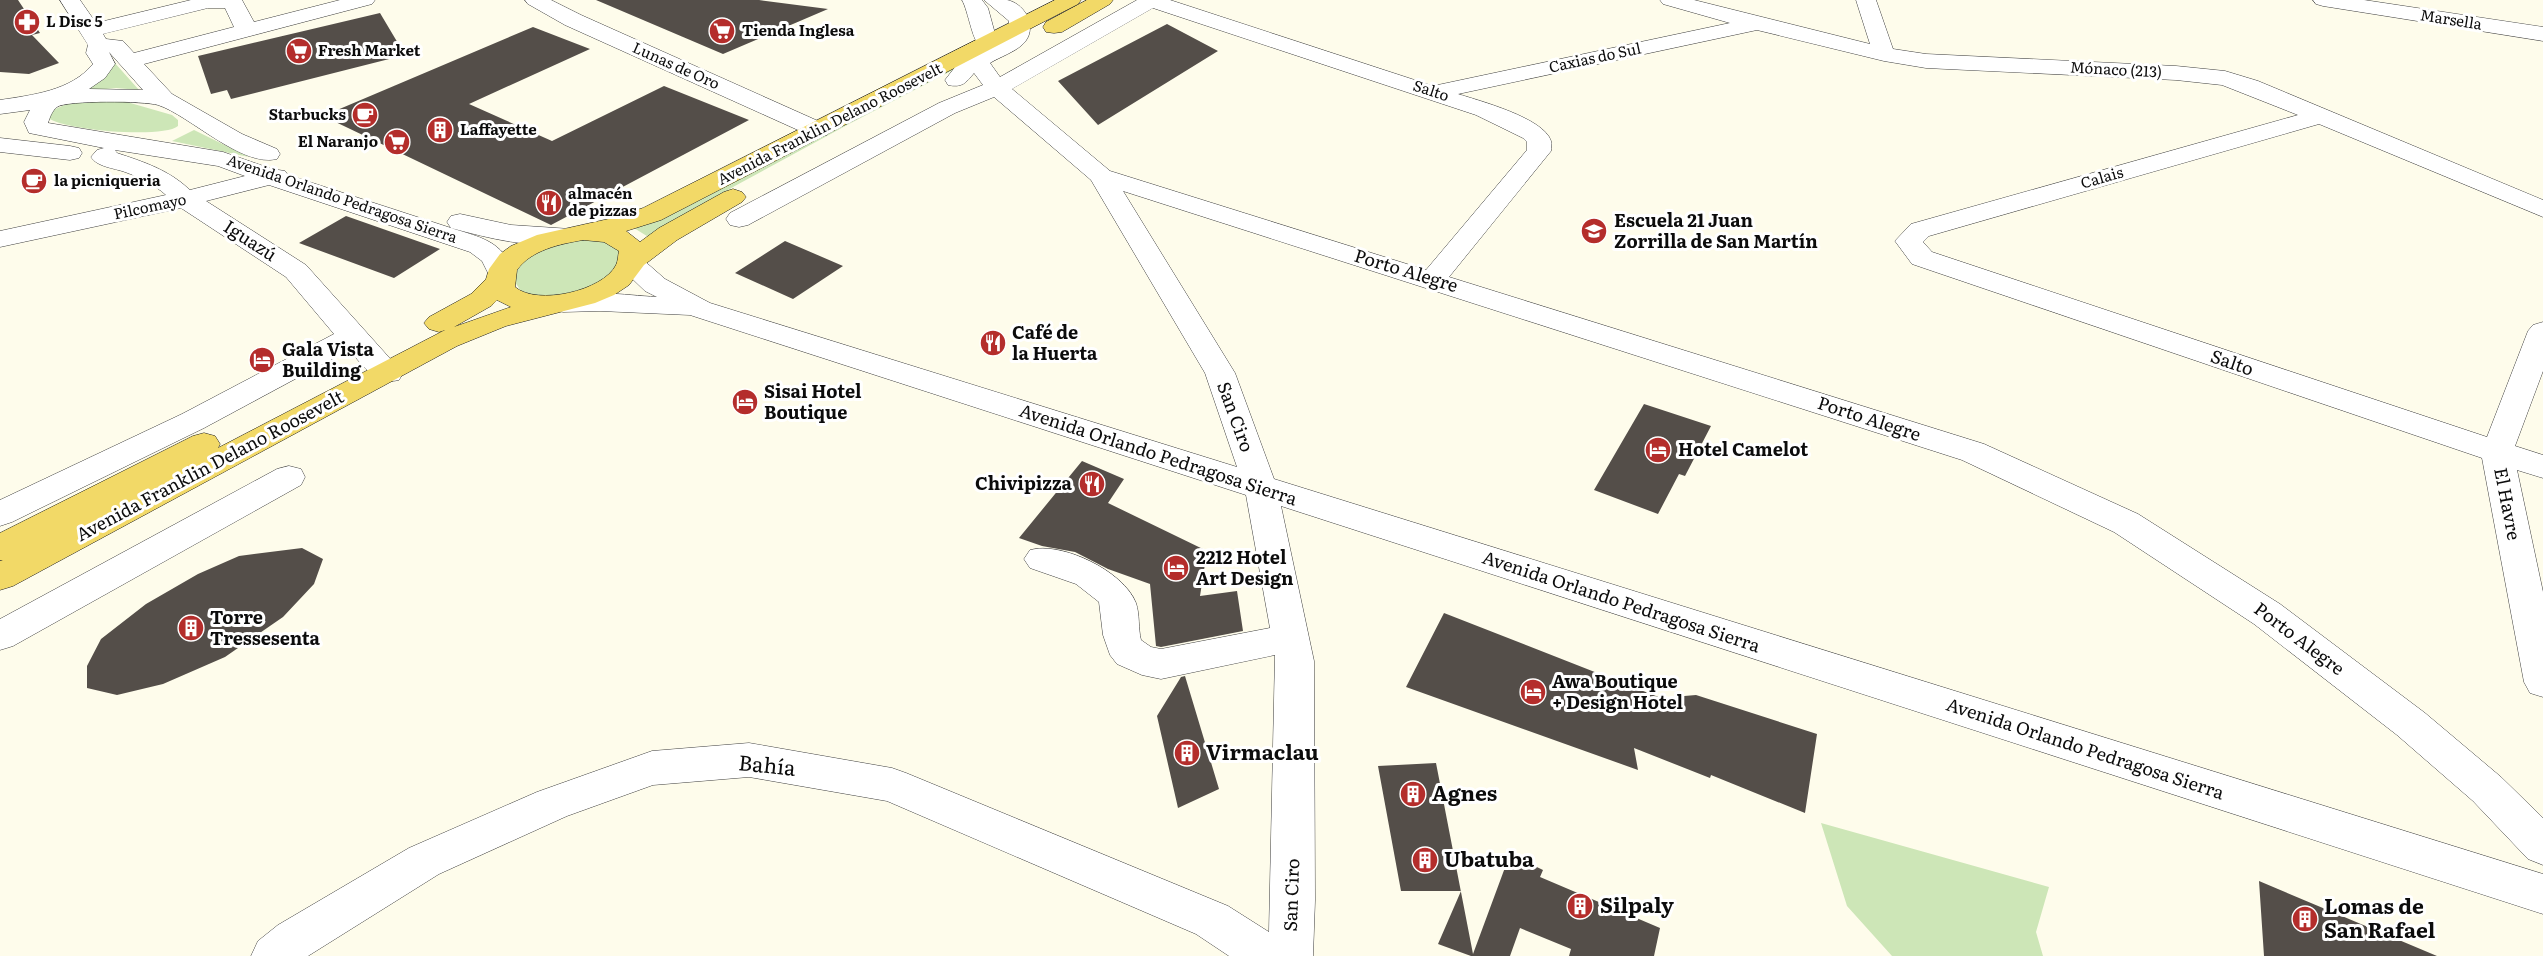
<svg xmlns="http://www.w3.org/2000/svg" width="2543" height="956" viewBox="0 0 2543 956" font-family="Literata,serif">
<rect width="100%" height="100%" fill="#fefceb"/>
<path fill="#cde6b7" d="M114 62 139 90 116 88 76 92 111 69Z
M956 66 957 68 849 124 733 187 650 238 634 228Z
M120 100 172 115 178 120V126C163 139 59 130 47 117L48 112 74 101Z
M194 130 249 157 172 141Z
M603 239 624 253 622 264 597 286 554 297 534 296 520 290 514 280C518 259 543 245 564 241 576 238 590 239 603 239Z
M1821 823 2049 887 2036 932 2043 956H1892L1847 906Z"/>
<path fill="#544e49" d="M0 0H18L40 33 32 35 59 63 29 74 0 72Z
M596 0H759L828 9 723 54Z
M380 13 405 55 231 99 227 90 211 94 198 56Z
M1167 24 1218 51 1098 125 1058 81Z
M533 27 590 49 469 104 552 141 664 86 749 120 551 225 323 116Z
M346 216 440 249 394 278 299 243Z
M785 241 843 266 793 299 735 273Z
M1644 404 1711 426 1685 476 1679 474 1658 514 1594 490Z
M1082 461 1124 479 1108 503 1207 551 1200 596 1237 591 1243 631 1161 647 1156 646 1150 584 1108 569 1075 552 1042 546 1019 538Z
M302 548 323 559 314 584 283 617 225 657 163 684 117 695 87 688V666L101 639 146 604 198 574 239 556Z
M1444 613 1661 698 1696 695 1817 734 1805 813 1711 775 1710 778 1634 748 1638 770 1406 687Z
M1185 676 1219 789 1178 808 1157 716 1181 677Z
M1436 763 1473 954 1510 854 1543 870 1540 877 1660 928 1654 956H1569L1571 949 1520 928 1510 956H1471L1438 944 1461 891H1401L1378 766Z
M2259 881 2437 956H2264Z"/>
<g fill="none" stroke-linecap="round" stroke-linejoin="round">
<defs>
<path id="minor" d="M60 0H80L96 23 191 0H242L254 22 340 0H375L372 4 144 64 172 94 242 134 277 149 280 154 277 159C242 168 189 115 158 105 145 101 67 100 57 107 52 111 50 117 48 123L223 152 272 169 285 171 288 175 451 228 447 222 451 216 460 214 511 225 571 229 575 235 571 241C532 250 489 238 451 228 482 238 501 240 515 273L511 279 501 281 491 279 482 261 470 252 269 185 206 201 306 265 403 373 399 380C375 386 364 366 349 350L204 428 12 522 0 526V500L182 414 334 334 286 277 181 208 0 247V231L166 195C155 185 139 177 125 172 114 168 97 167 91 157L97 150 104 148 29 133 24 122 30 110 0 114V100C32 95 71 91 93 64L86 53 88 45ZM208 8H225L234 27 134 53 123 41 106 39 103 34ZM109 52 143 90 89 89 105 78 115 64ZM115 150 218 166 245 176 190 190C169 170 144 162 117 153Z
M525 0H551L581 15 827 125 830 130 827 135 818 137 809 135 565 25 528 4Z
M962 0H982L988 8 997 41 1008 33 1009 21 984 0C991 0 1000 0 1007 0 1027 4 1038 30 1023 44 1015 52 1000 57 990 63L1000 77 1137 0H1170L1433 86 1730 23 1663 4 1660 0H1694L1870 44 1856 0H1876L1893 49 1926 54 2176 66 2225 71 2258 81 2543 200V217L2319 124 1929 236 1923 242 1932 252 2487 437 2528 331 2533 325 2543 322V371L2515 446 2543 455V478L2517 470 2543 592V697L2530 693 2524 682 2482 458 1912 264 1895 241 1911 224 2298 115 2222 85 2176 80 1926 68 1884 61 1757 30 1458 94C1480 101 1544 118 1551 141 1552 144 1551 148 1551 151L1449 277 1984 444 2138 514 2280 604 2425 713 2501 777 2543 818V865L2528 859 2473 801 2397 735 2254 624 2114 532 1962 460 1123 191 1235 373 1274 479 2543 874V914L1281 506 1314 661 1315 900 1313 956H1229L1196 934 887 801 749 777 653 785 567 816 439 874 308 956H251L258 941 278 925 409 848 537 792 652 751 749 743 892 768 906 773 1228 906 1269 932 1275 655 1161 679 1142 675 1117 664 1110 655 1103 635 1099 602 1076 584 1030 568 1024 559 1030 550C1061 541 1124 571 1136 603 1140 615 1138 628 1141 640L1151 647 1161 649 1270 628 1246 495 690 315 600 311 563 312 553 309 549 303 553 297C586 289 623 295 657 297L645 291 617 264 621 258 631 256 641 258 665 279 710 303 1237 467 1205 373 1091 180 994 97 955 113 748 225 739 227 730 225 726 219 730 213 939 103 983 85 974 73C966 83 962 88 948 85L945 80 959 62 983 49C972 44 969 12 962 0ZM1153 8 1476 115 1523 138 1527 142V150L1426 270 1110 171 1012 89Z
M2313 0H2364L2543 27V41L2323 6 2316 4Z
M0 138 70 146 79 148 82 153 79 158 70 160 0 152Z
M289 466 301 469 305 477 301 485 13 646 0 650V619L277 469Z"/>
<path id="major" d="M1055 0H1081L1078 4 661 220 626 231 640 242 659 228 724 192 733 189 742 192 746 197 742 202 677 240 644 265 629 285 614 295 595 303 506 326 457 346 13 586 0 590V561L3 560H0V533L193 436 204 433 215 436 220 444 218 448 445 330 439 332 429 329 424 323 429 317 471 294 486 279 489 269 500 254 511 246 537 235 613 218 643 208ZM583 240 604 242 619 251C618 255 618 261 616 265 603 291 537 306 515 287L517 270C531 250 560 244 583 240ZM497 300 511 307 454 327 491 306Z
M1087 0H1113L1110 4 1062 32 1054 33 1046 32 1043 27 1046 22Z"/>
</defs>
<use href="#minor" stroke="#3f3f3f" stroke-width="1"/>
<use href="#major" stroke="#1d1d1d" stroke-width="1"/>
<use href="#minor" fill="#fff" fill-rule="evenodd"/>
<use href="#major" fill="#f2d967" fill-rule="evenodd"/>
</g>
<defs>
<symbol id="pharmacy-disc" viewBox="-11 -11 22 22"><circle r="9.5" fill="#b42d2b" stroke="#fff"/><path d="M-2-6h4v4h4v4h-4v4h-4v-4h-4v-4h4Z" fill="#fff"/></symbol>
<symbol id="supermarket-disc" viewBox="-11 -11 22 22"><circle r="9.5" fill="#b42d2b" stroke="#fff"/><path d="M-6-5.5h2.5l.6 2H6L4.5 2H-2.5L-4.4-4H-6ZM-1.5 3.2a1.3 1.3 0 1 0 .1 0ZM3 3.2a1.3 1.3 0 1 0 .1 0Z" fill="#fff"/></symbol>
<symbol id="cafe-disc" viewBox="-11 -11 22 22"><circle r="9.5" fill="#b42d2b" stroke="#fff"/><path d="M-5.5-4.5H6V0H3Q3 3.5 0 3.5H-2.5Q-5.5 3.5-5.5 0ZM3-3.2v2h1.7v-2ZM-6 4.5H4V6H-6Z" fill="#fff"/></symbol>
<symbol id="building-disc" viewBox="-11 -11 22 22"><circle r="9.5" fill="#b42d2b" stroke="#fff"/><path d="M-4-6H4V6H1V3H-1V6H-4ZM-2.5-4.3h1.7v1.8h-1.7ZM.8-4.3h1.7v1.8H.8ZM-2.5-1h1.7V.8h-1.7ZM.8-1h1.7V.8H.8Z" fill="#fff"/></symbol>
<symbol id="restaurant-disc" viewBox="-11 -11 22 22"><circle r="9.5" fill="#b42d2b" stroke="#fff"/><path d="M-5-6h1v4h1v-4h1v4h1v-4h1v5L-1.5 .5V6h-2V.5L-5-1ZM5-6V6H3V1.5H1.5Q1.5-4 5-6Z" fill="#fff"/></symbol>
<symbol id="school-disc" viewBox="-11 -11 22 22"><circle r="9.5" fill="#b42d2b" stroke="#fff"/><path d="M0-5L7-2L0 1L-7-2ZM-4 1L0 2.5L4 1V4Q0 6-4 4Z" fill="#fff"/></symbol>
<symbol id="hotel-disc" viewBox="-11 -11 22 22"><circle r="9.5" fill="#b42d2b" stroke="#fff"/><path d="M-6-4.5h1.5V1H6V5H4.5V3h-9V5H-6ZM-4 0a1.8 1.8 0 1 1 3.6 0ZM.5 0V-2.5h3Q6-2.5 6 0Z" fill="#fff"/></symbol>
</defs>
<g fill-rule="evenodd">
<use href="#pharmacy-disc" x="12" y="7" width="30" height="30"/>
<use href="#supermarket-disc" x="707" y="16" width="30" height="30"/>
<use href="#supermarket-disc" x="284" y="36" width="30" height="30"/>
<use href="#cafe-disc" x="350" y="100" width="30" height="30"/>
<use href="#building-disc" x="425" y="115" width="30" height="30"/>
<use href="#supermarket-disc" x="382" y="127" width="30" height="30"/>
<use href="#cafe-disc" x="19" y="166" width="30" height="30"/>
<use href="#restaurant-disc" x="534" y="188" width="30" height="30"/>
<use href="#school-disc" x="1579" y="216" width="30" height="30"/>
<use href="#restaurant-disc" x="978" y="328" width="30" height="30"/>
<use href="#hotel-disc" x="247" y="345" width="30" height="30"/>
<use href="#hotel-disc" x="730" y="387" width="30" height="30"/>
<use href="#hotel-disc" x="1643" y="435" width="30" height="30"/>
<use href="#restaurant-disc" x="1077" y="469" width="30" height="30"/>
<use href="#hotel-disc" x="1161" y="553" width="30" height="30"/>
<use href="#building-disc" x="176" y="613" width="30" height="30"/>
<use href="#hotel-disc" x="1518" y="677" width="30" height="30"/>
<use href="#building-disc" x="1172" y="738" width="30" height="30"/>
<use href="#building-disc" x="1398" y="779" width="30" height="30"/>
<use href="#building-disc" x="1410" y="845" width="30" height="30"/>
<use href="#building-disc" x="1565" y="891" width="30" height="30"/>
<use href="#building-disc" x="2290" y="904" width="30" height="30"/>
</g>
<g text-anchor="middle" stroke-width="6" stroke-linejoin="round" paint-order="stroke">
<g font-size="15" fill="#0c0c0c" stroke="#fff">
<text transform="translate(2451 20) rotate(9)" y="5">Marsella</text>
<text transform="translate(1595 58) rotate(-12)" y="5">Caxias do Sul</text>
<text transform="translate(676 66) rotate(24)" y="5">Lunas de Oro</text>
<text transform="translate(2116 70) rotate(3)" y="5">Mónaco (213)</text>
<text transform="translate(1431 91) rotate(18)" y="5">Salto</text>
<text transform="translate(830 124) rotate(-27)" y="5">Avenida Franklin Delano Roosevelt</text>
<text transform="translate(2102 178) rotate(-16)" y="5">Calais</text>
<text transform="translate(342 199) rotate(19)" y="5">Avenida Orlando Pedragosa Sierra</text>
<text transform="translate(150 207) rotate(-12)" y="5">Pilcomayo</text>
</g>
<g font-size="15" font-weight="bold" fill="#0c0c0c" stroke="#fff" text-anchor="start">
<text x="46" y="27">L Disc 5</text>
<text x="742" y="36">Tienda Inglesa</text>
<text x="318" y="56">Fresh Market</text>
<text x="346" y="120" text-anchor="end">Starbucks</text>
<text x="460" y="135">Laffayette</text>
<text x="378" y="147" text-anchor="end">El Naranjo</text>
<text x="54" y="186">la picniqueria</text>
<text x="568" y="199">almacén<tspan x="568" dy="17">de pizzas</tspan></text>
</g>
<g font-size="18" font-weight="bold" fill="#0c0c0c" stroke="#fff" text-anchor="start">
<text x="1614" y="227">Escuela 21 Juan<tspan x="1614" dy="21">Zorrilla de San Martín</tspan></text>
<text x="1012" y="339">Café de<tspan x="1012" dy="21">la Huerta</tspan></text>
<text x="282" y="356">Gala Vista<tspan x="282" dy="21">Building</tspan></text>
<text x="764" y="398">Sisai Hotel<tspan x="764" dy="21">Boutique</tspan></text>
<text x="1678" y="456">Hotel Camelot</text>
<text x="1072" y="490" text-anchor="end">Chivipizza</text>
<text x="1196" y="564">2212 Hotel<tspan x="1196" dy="21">Art Design</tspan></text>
<text x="210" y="624">Torre<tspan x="210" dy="21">Tressesenta</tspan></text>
<text x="1552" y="688">Awa Boutique<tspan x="1552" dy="21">+ Design Hotel</tspan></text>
</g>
<g font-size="18" fill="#0c0c0c" stroke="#fff">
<text transform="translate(250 241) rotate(33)" y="6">Iguazú</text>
<text transform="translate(1406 271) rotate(17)" y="6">Porto Alegre</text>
<text transform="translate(2232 363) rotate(19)" y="6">Salto</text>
<text transform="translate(1235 417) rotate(70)" y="6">San Ciro</text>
<text transform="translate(1869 419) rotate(18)" y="6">Porto Alegre</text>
<text transform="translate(1158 455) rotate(18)" y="6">Avenida Orlando Pedragosa Sierra</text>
<text transform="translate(210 466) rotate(-28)" y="6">Avenida Franklin Delano Roosevelt</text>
<text transform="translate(2507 504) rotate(79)" y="6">El Havre</text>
<text transform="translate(1621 602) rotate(18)" y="6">Avenida Orlando Pedragosa Sierra</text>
<text transform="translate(2299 639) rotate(37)" y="6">Porto Alegre</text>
<text transform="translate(2085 749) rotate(18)" y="6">Avenida Orlando Pedragosa Sierra</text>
<text transform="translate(1292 895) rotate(-88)" y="6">San Ciro</text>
</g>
<g font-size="21" font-weight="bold" fill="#0c0c0c" stroke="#fff" text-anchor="start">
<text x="1206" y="760">Virmaclau</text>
<text x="1432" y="801">Agnes</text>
<text x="1444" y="867">Ubatuba</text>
<text x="1600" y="913">Silpaly</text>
<text x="2324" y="914">Lomas de<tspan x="2324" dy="24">San Rafael</tspan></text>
</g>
<g font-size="21" fill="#0c0c0c" stroke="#fff">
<text transform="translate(767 766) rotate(6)" y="7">Bahía</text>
</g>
</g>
</svg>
